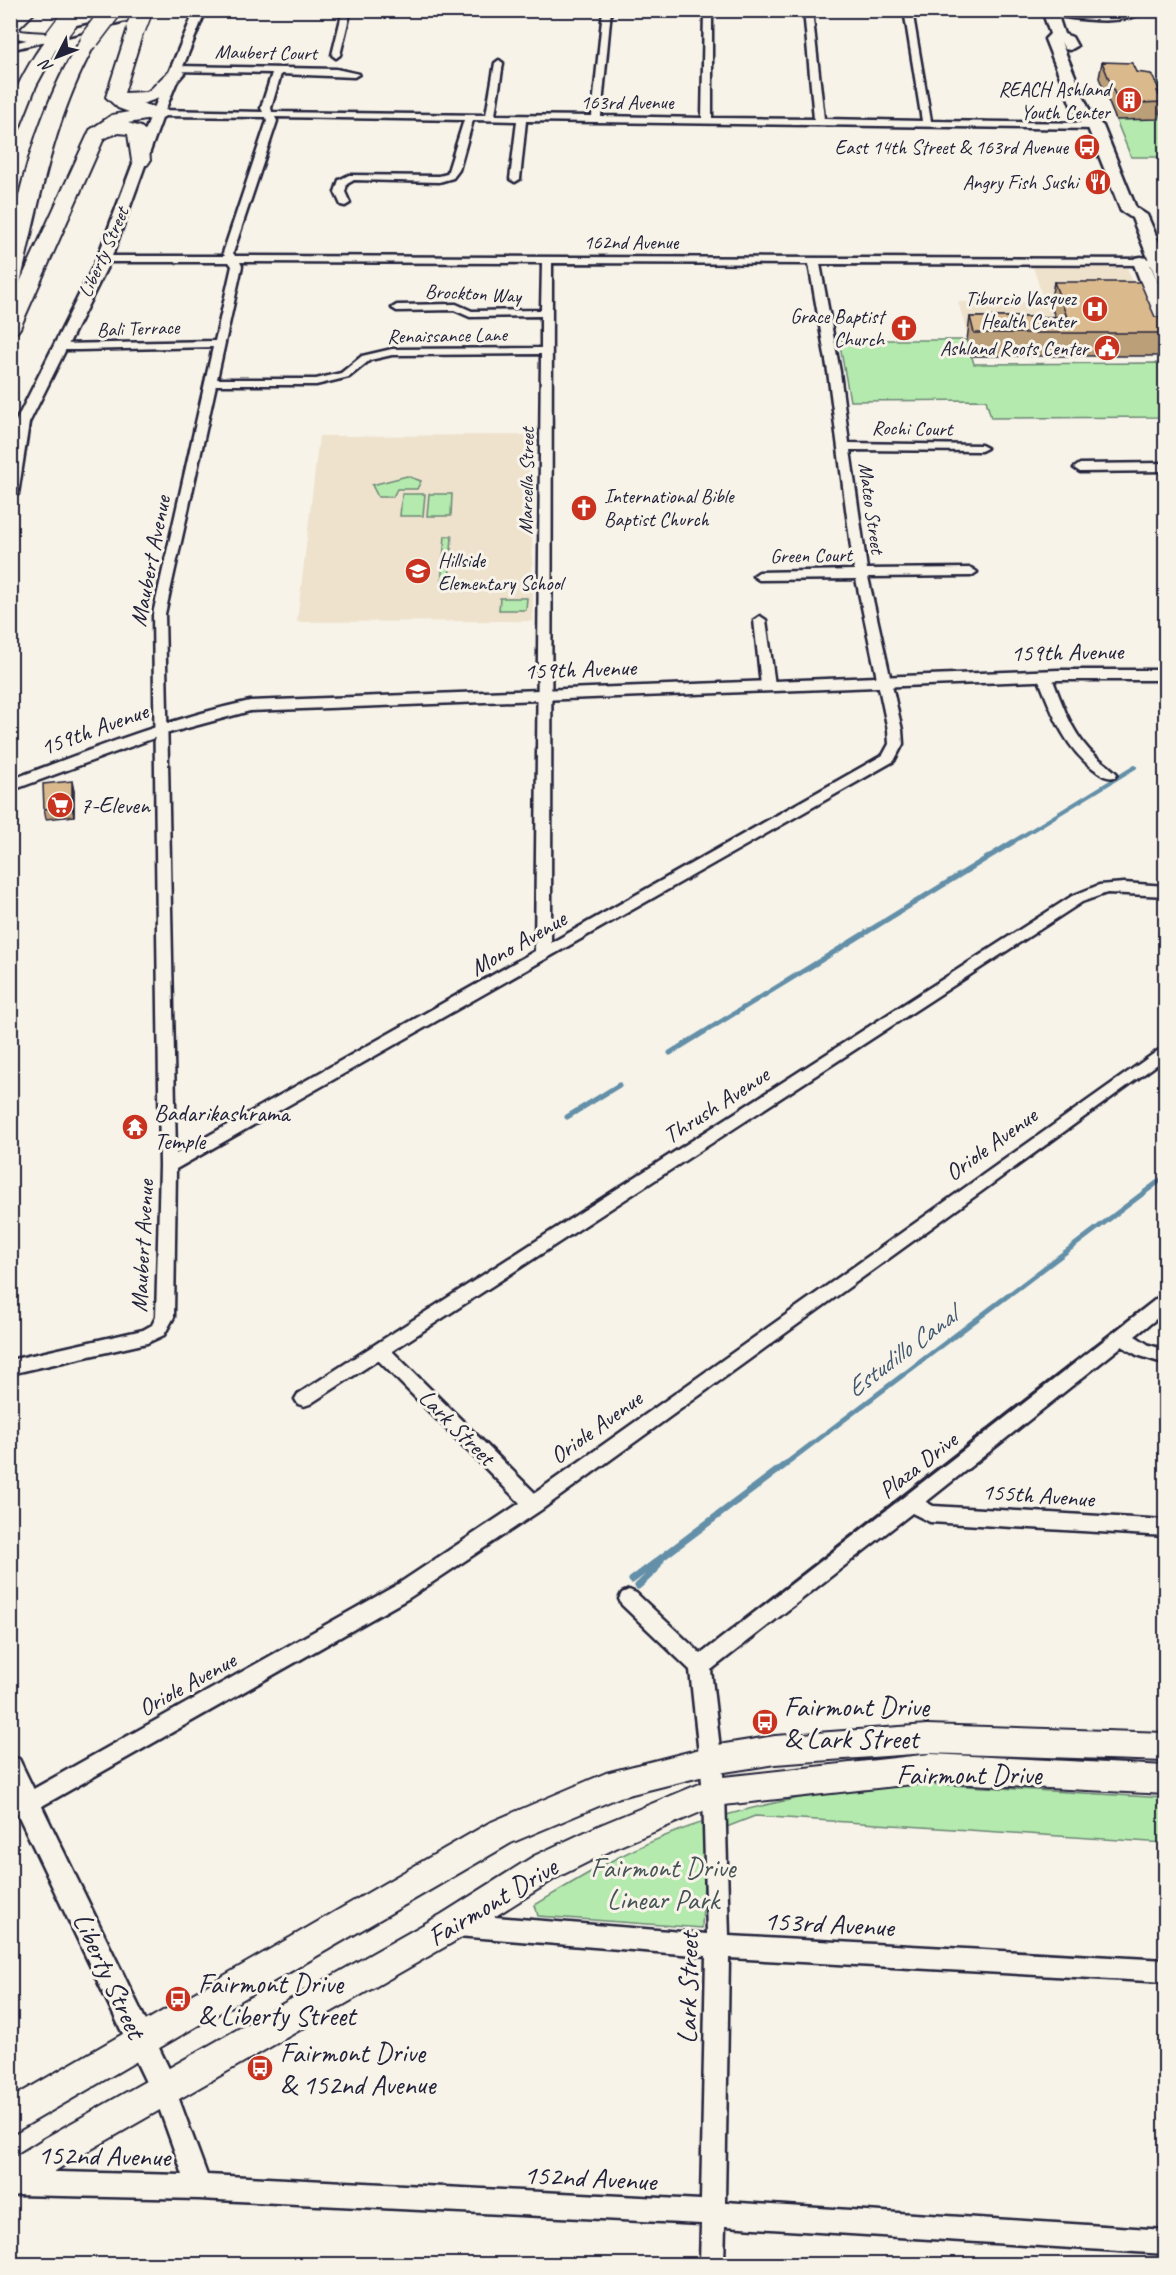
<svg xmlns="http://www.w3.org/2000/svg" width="1176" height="2275" viewBox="0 0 1176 2275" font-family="Caveat,sans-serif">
<rect width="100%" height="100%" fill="#f7f3e8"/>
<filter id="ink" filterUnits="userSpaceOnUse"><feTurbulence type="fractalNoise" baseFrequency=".0167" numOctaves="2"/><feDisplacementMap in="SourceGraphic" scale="12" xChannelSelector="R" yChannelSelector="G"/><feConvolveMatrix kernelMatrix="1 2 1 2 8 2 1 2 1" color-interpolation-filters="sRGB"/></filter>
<g filter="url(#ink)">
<path fill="#eee2cd" d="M1033 267 1127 268 1156 336H968L958 302H1044Z
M531 435 533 621 297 622 319 436Z"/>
<path fill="#b4eaad" stroke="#6b8674" stroke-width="1.5" d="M1157 82 1165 85V157H1131L1101 83Z
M839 340H967L974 364 1164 363 1165 417 991 418 986 400 850 401Z
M407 476 421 481 417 489H397L393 497H378L372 485Z
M402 494H425L423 516H400Z
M429 494H452L451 516H427Z
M445 536H452L449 584H441Z
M500 598H527L526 610H499Z
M934 1784 1165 1798V1843L755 1816 706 1835 702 1928 538 1916 535 1905C560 1890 585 1874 611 1861 711 1808 822 1788 934 1784Z"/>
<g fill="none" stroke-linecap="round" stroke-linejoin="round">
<path stroke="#638fa8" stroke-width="4" d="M1011 843 1135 767"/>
<path stroke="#638fa8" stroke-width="5" d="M670 1053 1013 842
M567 1117 619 1085
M784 1465 1166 1176"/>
<path stroke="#638fa8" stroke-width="7" d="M632 1580 786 1464
M638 1586 655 1570 661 1560"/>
<defs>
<path id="minor" d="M343 10H351L340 55 336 58 332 55Z
M603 10H611L601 116 702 118 704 10H712V118L814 119 804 10H812L824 119 922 121 904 10H912L931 121 1095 123 1100 126 1095 129 526 121 520 179 515 182 510 179 517 121 473 120 459 170 453 178 439 182 354 180 347 184 345 192 350 203 345 206 341 205 335 192 339 180 349 175 439 176 447 174 464 120 275 117 277 121 233 253 235 256 1159 259 1164 262 1159 265 820 264 840 372 849 443 981 445 987 448 981 451 850 450 867 569 971 568 977 572 971 576 868 577 902 730 903 744 894 761 176 1169 174 1317 164 1335 147 1343 10 1374V1360L143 1330 152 1325 156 1317 160 1166 153 614 213 347 79 350H59L54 347 59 344 215 341 232 266 229 262H104L99 259 104 256H225L223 253 267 121 266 117 158 116 153 113 158 110 263 112 261 108 272 73 174 71 173 69 177 66 336 69 359 74 354 77 281 74 271 108 272 112 486 115 495 63 499 60 503 63 495 115 592 116ZM240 262 542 263 541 310 472 311 456 304 397 305 392 308 397 311 454 310 470 317 541 316V348L392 349 362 356 341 373 316 379H217L242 266ZM552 263 809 264 828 372 854 570 759 572 753 576 759 580 856 579 888 730 889 744 883 755 551 943ZM541 354 535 951 176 1154 165 614 216 385H316L349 377 370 360 392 355Z
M1047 10 1098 15 1149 10C1120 27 1081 19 1050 15L1047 14Z
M1166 463V471L1080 472 1074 468 1080 464Z
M760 616 766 620 775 685 768 689 761 685 754 620Z
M1044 671 1051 675C1061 701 1070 729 1089 750 1097 759 1109 765 1117 774L1115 777C1106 779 1101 774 1094 769 1063 747 1051 709 1037 675Z
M1124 883 1166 886V896L1107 893 1082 902 392 1351 535 1493 1166 1045V1058L541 1510 409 1598 35 1810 28 1813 21 1810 17 1803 21 1796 395 1586 520 1503 378 1360 310 1404 304 1406 298 1404 295 1399 298 1394 1072 896 1099 885Z
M1166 1294V1311L1135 1336 1149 1345 1166 1350V1364L1137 1355 1122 1346 926 1502 933 1506 1166 1520V1536L930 1522 912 1513 711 1670 725 1792 729 1936 1166 1960V1982L729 1958 725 2202 1166 2230V2254L725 2226 724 2264H700L701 2224 199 2199 16 2195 10 2193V2173L16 2171 183 2175 153 2091 157 2083 165 2079 173 2083 207 2175 701 2200 706 1956 457 1936 449 1933 446 1925 449 1917 457 1914 707 1934 703 1792 690 1670 622 1605 619 1599 622 1593 629 1590 636 1593 701 1654C855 1535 1008 1416 1160 1296Z"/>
<path id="tertiary" d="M148 10H169L10 50V44Z
M195 10H206L164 113 111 259 29 423 18 494 10 498V447L15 423 97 259 152 113Z
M1030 10H1054L1055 12 1050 15Z
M1059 670H1166V680H1059L250 711 165 734 10 791V780C90 750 167 719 250 701Z
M10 1756 19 1759 175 2081 180 2091 175 2101 165 2106 155 2101 10 1798Z"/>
<path id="secondary" d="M23 10H37L19 28 21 31C32 33 44 32 55 34L57 37 55 40 37 42 12 37 10 23Z
M927 1725 1166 1733V1761L927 1753 775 1764 712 1774 620 1797 511 1843 10 2135V2099L489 1823 606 1773 712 1746 775 1736Z
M931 1754 1166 1766V1794L931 1782 715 1806 620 1846 556 1878 464 1936 69 2162 22 2193 10 2198V2160L45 2138 442 1914 534 1856 598 1826 714 1778Z"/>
<path id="primary" d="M1042 10H1056L1064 34 1072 37 1077 46 1070 50 1065 49 1061 42 1092 117 1103 126 1136 208 1147 215 1166 258V285L1157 280 1132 218 1121 211 1088 128 1077 120 1045 39 1050 34Z
M1141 257 1147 258 1149 262 1166 301V329L1160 328 1157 324 1133 262 1135 258Z"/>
<path id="motorway" d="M136 23 144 28 124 93 147 92C159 84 167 66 182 69L185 73 165 96 142 104 164 109 167 113 164 117 128 123 141 127 148 133 150 161 147 165H135L132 161 128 134 118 133 104 138 20 328 17 332 10 334V304L90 130 112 115 129 112 118 108 106 97 128 28Z
M90 34 98 39C54 115 40 199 20 283L17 287 10 289C10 272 8 254 11 238 20 175 48 88 84 35Z
M53 35 61 40 36 86 19 129 16 133 10 134C10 125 9 115 10 106 13 93 41 38 53 35Z"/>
</defs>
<use href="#minor" stroke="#22223b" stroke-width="5"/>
<use href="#tertiary" stroke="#22223b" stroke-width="5"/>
<use href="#secondary" stroke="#22223b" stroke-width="4"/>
<use href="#primary" stroke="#22223b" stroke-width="5"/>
<use href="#motorway" stroke="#22223b" stroke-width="4"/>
<use href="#minor" fill="#f7f3e8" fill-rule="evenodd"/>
<use href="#tertiary" fill="#f7f3e8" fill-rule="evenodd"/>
<use href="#secondary" fill="#f7f3e8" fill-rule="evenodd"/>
<use href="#primary" fill="#f7f3e8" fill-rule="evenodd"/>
<use href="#motorway" fill="#f7f3e8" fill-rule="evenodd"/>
<defs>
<path id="motorway-bridge" d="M136 28 143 10
M90 39 112 10
M53 40 68 20"/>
</defs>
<use href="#motorway-bridge" stroke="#22223b" stroke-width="22" stroke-linecap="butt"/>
<use href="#motorway-bridge" stroke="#f7f3e8" stroke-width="19"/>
</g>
<path fill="#bb9f79" stroke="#22223b" stroke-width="1.5" d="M1080 10H1098L1097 13Z
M1102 62 1136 72 1160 91 1159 96 1162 102 1159 119 1116 120 1099 78Z
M1054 282 1155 317 1165 333 1161 356H971L967 340 970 317H1055L1050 304Z
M74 791V816L46 819 44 809Z"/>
<path fill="#998263" stroke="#22223b" stroke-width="1.5" d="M72 781 74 791V816L72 806Z"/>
<path fill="#dab98d" stroke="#22223b" stroke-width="1.5" d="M1102 62 1132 63 1136 72 1151 74 1160 91H1157L1162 102 1119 104Z
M1054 282H1140L1155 317H1159L1165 333H974L970 317H1067Z
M72 781V806L44 809 43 784Z"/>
</g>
<defs>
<symbol id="building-disc" viewBox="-11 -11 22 22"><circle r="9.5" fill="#c8321e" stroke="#f7f3e8"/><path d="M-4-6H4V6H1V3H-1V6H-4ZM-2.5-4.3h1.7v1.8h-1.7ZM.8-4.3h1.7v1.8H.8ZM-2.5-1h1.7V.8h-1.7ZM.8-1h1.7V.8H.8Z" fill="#fff"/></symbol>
<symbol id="bus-disc" viewBox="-11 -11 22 22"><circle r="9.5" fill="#c8321e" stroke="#f7f3e8"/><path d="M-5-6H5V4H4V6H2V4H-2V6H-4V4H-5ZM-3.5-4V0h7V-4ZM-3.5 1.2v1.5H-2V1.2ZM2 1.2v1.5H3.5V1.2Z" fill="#fff"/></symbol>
<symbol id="restaurant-disc" viewBox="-11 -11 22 22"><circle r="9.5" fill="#c8321e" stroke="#f7f3e8"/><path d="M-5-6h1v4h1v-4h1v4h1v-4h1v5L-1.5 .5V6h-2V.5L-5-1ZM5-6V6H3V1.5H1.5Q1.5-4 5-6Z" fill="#fff"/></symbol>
<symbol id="hospital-disc" viewBox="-11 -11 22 22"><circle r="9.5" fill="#c8321e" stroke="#f7f3e8"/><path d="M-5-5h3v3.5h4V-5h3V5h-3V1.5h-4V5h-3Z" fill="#fff"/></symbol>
<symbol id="church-disc" viewBox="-11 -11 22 22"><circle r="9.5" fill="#c8321e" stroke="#f7f3e8"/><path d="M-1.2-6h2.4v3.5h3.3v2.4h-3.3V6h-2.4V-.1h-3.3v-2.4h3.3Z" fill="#fff"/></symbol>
<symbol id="civic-disc" viewBox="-11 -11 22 22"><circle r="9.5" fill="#c8321e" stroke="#f7f3e8"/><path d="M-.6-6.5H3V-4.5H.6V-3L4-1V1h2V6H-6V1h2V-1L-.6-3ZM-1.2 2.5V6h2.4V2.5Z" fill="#fff"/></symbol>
<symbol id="school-disc" viewBox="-11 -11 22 22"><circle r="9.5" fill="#c8321e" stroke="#f7f3e8"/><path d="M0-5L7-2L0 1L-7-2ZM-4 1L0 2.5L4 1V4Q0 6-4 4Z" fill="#fff"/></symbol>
<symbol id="supermarket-disc" viewBox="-11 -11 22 22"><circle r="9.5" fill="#c8321e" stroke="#f7f3e8"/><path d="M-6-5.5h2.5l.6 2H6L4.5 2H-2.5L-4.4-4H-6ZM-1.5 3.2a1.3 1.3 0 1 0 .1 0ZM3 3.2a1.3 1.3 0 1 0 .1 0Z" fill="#fff"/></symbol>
<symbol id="temple-disc" viewBox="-11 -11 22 22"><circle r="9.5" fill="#c8321e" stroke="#f7f3e8"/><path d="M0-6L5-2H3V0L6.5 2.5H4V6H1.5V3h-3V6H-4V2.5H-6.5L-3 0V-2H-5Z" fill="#fff"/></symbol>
</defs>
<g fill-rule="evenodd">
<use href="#building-disc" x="1114" y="85" width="30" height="30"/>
<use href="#bus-disc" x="1072" y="132" width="30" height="30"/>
<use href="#restaurant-disc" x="1083" y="167" width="30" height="30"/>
<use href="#hospital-disc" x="1080" y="294" width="30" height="30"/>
<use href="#church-disc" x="889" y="313" width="30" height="30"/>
<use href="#civic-disc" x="1092" y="333" width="30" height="30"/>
<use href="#church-disc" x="569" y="493" width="30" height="30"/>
<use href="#school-disc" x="403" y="556" width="30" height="30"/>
<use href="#supermarket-disc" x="45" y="790" width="30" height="30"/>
<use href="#temple-disc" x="120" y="1112" width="30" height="30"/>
<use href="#bus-disc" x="750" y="1707" width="30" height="30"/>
<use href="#bus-disc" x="163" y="1984" width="30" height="30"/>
<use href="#bus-disc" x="245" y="2053" width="30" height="30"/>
</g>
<g text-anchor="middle" stroke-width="6" stroke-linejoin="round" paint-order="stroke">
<g font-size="20" fill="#22223b" stroke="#f7f3e8">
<text transform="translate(266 52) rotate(1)" y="7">Maubert Court</text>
<text x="627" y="109">163rd Avenue</text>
<text x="631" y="249">162nd Avenue</text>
<text transform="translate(103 252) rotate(-66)" y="7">Liberty Street</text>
<text transform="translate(473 293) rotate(3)" y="7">Brockton Way</text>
<text transform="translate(138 328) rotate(-2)" y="7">Bali Terrace</text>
<text transform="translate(447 335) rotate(-1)" y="7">Renaissance Lane</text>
<text transform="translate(912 428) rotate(1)" y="7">Rochi Court</text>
<text transform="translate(526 481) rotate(-89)" y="7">Marcella Street</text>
<text transform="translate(872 508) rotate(82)" y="7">Mateo Street</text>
<text transform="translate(811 555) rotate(-1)" y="7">Green Court</text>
</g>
<g font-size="20" fill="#22223b" stroke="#f7f3e8" text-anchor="end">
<text x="1110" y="96">REACH Ashland<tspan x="1110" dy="23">Youth Center</tspan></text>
<text x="1068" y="154">East 14th Street &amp; 163rd Avenue</text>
<text x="1078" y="189">Angry Fish Sushi</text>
<text x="1076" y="305">Tiburcio Vasquez<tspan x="1076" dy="23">Health Center</tspan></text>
<text x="884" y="323">Grace Baptist<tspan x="884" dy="23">Church</tspan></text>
<text x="1088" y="355">Ashland Roots Center</text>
<text x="604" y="503" text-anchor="start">International Bible<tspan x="604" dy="23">Baptist Church</tspan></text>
<text x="438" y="567" text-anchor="start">Hillside<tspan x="438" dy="23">Elementary School</tspan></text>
</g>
<g font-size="24" fill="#22223b" stroke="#f7f3e8">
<text transform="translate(150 561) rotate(-79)" y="8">Maubert Avenue</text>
<text transform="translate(1067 652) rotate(-1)" y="8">159th Avenue</text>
<text transform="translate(580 669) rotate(-2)" y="8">159th Avenue</text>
<text transform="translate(94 729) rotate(-20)" y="8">159th Avenue</text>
<text transform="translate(518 943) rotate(-30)" y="8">Mono Avenue</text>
<text transform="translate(716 1105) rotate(-33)" y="8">Thrush Avenue</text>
<text transform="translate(991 1144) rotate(-36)" y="8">Oriole Avenue</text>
<text transform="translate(142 1246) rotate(-87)" y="8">Maubert Avenue</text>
<text transform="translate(457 1427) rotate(45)" y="8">Lark Street</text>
<text transform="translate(596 1427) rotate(-36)" y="8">Oriole Avenue</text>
<text transform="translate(918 1465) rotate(-38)" y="8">Plaza Drive</text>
<text transform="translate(1038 1495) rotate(4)" y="8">155th Avenue</text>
<text transform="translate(187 1684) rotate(-29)" y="8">Oriole Avenue</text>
</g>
<g font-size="24" fill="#22223b" stroke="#f7f3e8" text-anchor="start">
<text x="80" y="813">7-Eleven</text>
<text x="154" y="1121">Badarikashrama<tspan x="154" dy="28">Temple</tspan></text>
</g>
<g font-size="26" font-style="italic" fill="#435971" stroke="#f7f3e8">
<text transform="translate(901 1352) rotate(-37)" y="9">Estudillo Canal</text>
</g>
<g font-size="28" fill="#22223b" stroke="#f7f3e8" text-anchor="start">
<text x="784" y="1716">Fairmont Drive<tspan x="784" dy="32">&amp; Lark Street</tspan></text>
<text x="198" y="1993">Fairmont Drive<tspan x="198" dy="32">&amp; Liberty Street</tspan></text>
<text x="280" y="2062">Fairmont Drive<tspan x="280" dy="32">&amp; 152nd Avenue</tspan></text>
</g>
<g font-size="28" fill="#22223b" stroke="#f7f3e8">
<text x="969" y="1784">Fairmont Drive</text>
<text transform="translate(492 1901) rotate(-31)" y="10">Fairmont Drive</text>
<text transform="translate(829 1923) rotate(3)" y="10">153rd Avenue</text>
<text transform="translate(110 1975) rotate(65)" y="10">Liberty Street</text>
<text transform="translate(687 1988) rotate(-89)" y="10">Lark Street</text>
<text transform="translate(104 2155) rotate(1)" y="10">152nd Avenue</text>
<text transform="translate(590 2177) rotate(3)" y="10">152nd Avenue</text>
</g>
<g font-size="28" fill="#465458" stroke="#f7f3e8">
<text x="663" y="1877">Fairmont Drive<tspan x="663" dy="32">Linear Park</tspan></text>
</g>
</g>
<rect width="1176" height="2275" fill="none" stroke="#f7f3e8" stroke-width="36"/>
<rect x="18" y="18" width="1140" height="2239" fill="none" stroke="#22223b" stroke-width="2" filter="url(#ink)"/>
<g transform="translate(57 57) rotate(228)" stroke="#f7f3e8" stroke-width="4.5" paint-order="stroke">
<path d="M0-4.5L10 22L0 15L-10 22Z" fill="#22223b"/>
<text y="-9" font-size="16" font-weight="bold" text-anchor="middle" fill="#22223b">N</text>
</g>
</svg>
